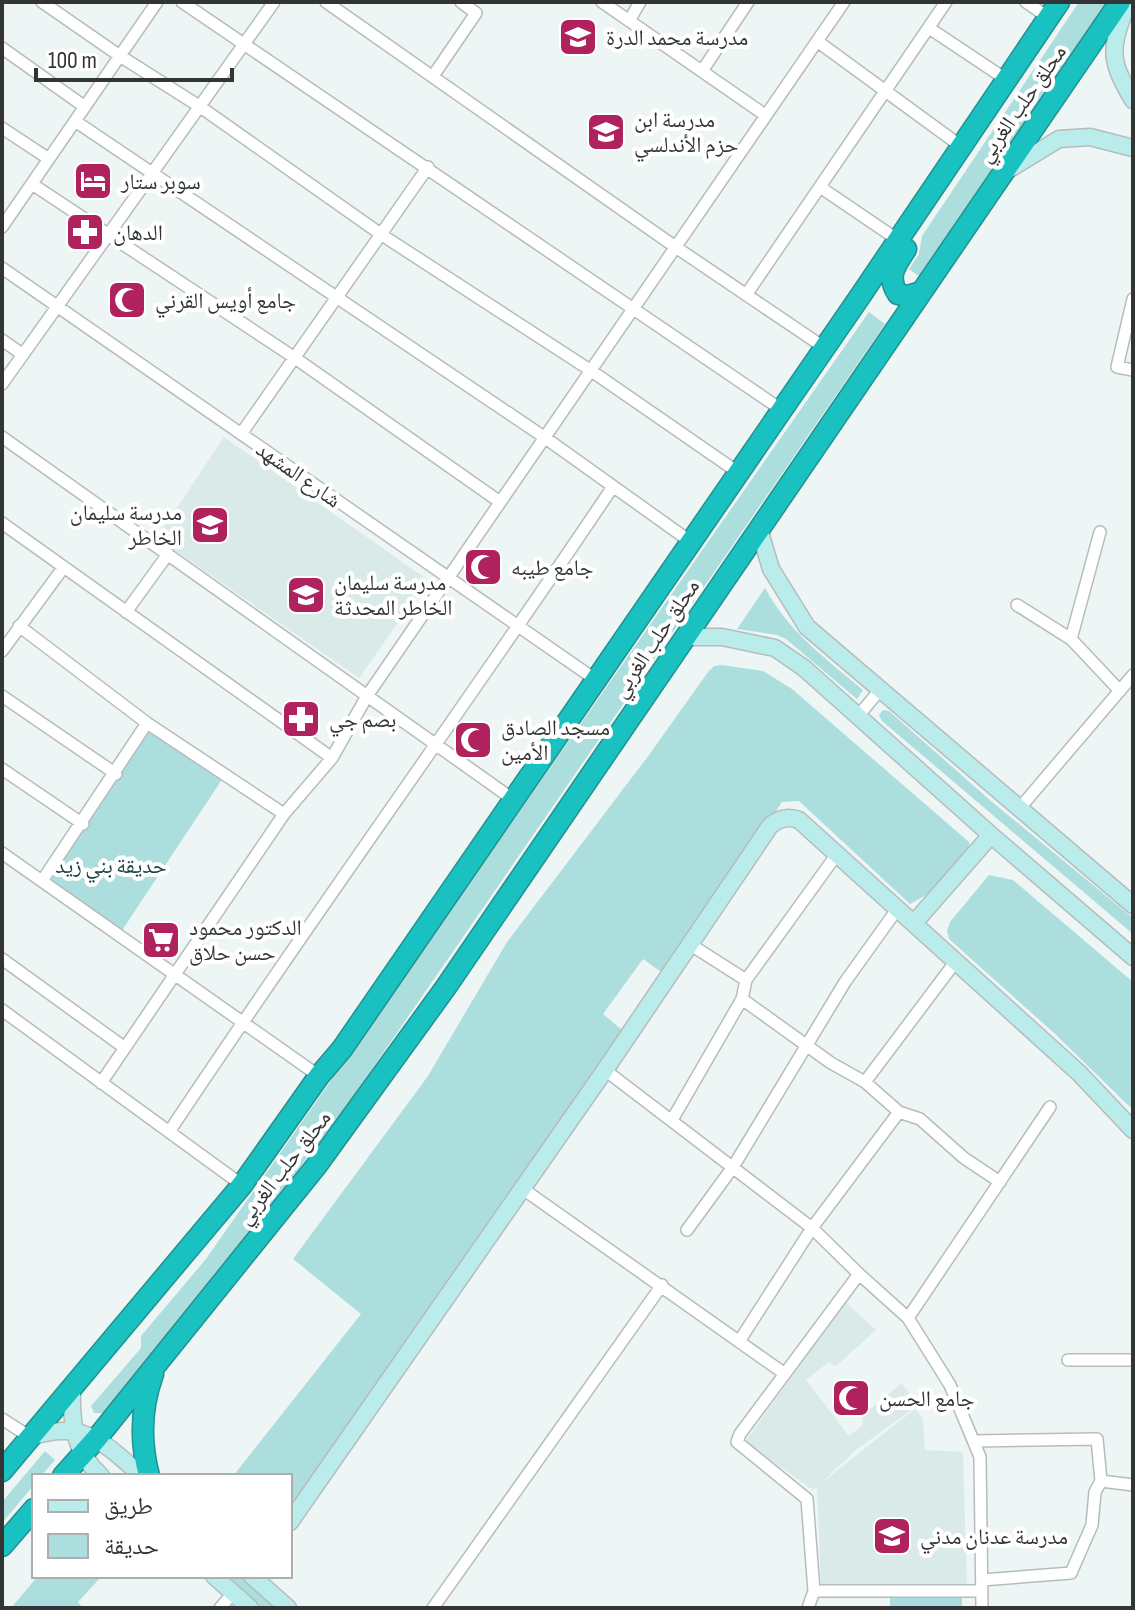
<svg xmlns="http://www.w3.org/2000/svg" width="1135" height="1610" viewBox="0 0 1135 1610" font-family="'Sofia Sans Condensed','Noto Naskh Arabic',sans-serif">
<rect width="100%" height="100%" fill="#eef5f5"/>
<path fill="#daeae9" d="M224 437 428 580 359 678 157 538Z
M845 1302 876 1330 835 1367 829 1362 806 1380 849 1436 863 1425 862 1416 902 1383 917 1406 857 1449 820 1484 915 1409 923 1418 925 1450 963 1452 967 1587 821 1584 817 1487 813 1490 745 1442Z"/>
<path fill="#acdedd" d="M1079 2H1107L919 276 909 269 919 254 922 236Z
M869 312 885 324 350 1101 269 1208 109 1406 103 1413H94L91 1406 141 1348V1336L206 1259Z
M765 588C789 632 825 658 863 690L857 699 786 639 777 635 737 629Z
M722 665 763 671 792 689 969 842V848L928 894 910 904 799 801 782 802 664 974 643 959 603 1014 622 1030 290 1512V1476H233L361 1314 293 1259 428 1076 507 942 649 755 708 672 714 666Z
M883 710 889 711 991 801 1133 918V934L882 721 879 715Z
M147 725 223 778 121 932 45 880Z
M989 875 1013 880 1133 982V1110L1054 1033 949 939 947 931 950 922Z
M45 1451 55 1460 41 1476H34V1485L2 1523V1502Z
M38 1576H102L78 1602 83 1608H11Z
M227 1576H241L276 1608H262Z
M962 1595V1608H890V1597Z"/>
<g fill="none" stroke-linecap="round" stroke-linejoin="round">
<defs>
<path id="street" d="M42 2 120 56 199 106 382 235 590 370 739 473
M182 2 782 410
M326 2 674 246 825 348
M602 2 765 115
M1026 2 1049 18
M629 21 640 2
M929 28 1007 80
M817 41 962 147
M2 48 85 107
M702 71 748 2
M433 76 476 13 461 2
M75 121 544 437 691 542
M2 128 49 159
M32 184 295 358 500 502
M820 187 898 240
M2 227 157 2
M2 268 596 680
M746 295 946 2
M1133 299 1117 367 1133 370
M2 340 22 354
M2 384 274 2
M241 434 428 167
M2 437 514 800
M2 523 332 758
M1017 605 1071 639 1120 691
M126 612 168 554
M19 626 147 723
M1071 639 1100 532
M2 651 63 568
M2 696 116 774
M858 716 880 690
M2 769 83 824
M1019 809 1133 675
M2 853 319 1076
M42 881 147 723 284 814
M691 945 746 980
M2 959 125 1048
M742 999 831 1063 865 1082 899 1112 920 1119 964 1158 1000 1182
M2 1010 242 1185
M605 1070 812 1228 859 1274 908 1318 950 1385 980 1457 982 1608
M865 1082 956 961
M101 1083 284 814 332 758 367 696 844 2
M672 1120 742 999 746 980 837 854
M169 1132C313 915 467 704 612 488
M523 1189 785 1374
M687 1230 733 1167 845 982 898 908
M908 1318 1050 1107
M740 1340 812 1228 899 1112
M1068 1360H1133
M2 1419 30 1437
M975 1441 1097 1439 1101 1481 1133 1485
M982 1580 1071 1573 1092 1525 1095 1492 1101 1481
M814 1591 807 1499 737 1442 740 1434 859 1274
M220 1608 233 1593
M433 1608 662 1285
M808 1608 814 1591H982"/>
<path id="secondary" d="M1128 2C1111 47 1107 57 1133 100
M1008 170 1059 139 1090 137 1133 148
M759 529 771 569 807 627 1133 905
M685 637H722L775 648 804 668 991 835 1133 957
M914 923 991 835
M72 1391C71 1424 75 1453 101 1476
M30 1437C84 1419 104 1443 142 1476
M290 1522 605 1070 770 826C779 818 788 816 799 820L1079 1073 1133 1130
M214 1576 250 1608
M252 1576 288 1608"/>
<path id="highway" d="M906 249C896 264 886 277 898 294L908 296 921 292
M2 1471 242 1185 319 1076 342 1049 861 295 1059 2
M63 1476 97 1438 317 1165 446 987 1120 2
M149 1476C140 1442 141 1407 153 1374
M2 1546 34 1509"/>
</defs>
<use href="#street" stroke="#b6bcbc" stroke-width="14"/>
<use href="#secondary" stroke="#b6bcbc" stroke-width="19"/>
<use href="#highway" stroke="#239090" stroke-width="23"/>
<use href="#street" stroke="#fff" stroke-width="11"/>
<use href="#secondary" stroke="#baecec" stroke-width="16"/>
<use href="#highway" stroke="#1ac1c1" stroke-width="20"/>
</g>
<defs>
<symbol id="school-square" viewBox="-11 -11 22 22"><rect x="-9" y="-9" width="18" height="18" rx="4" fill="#af225d" stroke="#fff"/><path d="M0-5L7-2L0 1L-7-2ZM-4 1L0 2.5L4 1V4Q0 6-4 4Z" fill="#fff"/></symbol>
<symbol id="hotel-square" viewBox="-11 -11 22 22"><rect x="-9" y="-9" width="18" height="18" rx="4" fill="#af225d" stroke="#fff"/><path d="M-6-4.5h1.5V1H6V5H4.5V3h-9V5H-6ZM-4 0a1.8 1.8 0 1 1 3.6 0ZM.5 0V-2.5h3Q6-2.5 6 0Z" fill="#fff"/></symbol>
<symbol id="pharmacy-square" viewBox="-11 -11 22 22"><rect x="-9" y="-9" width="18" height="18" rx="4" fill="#af225d" stroke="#fff"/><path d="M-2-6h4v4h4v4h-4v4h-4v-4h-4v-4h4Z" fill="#fff"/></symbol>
<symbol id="mosque-square" viewBox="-11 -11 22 22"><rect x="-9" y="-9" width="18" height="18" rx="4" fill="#af225d" stroke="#fff"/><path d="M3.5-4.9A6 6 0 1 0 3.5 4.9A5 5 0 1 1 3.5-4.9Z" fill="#fff"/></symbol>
<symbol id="supermarket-square" viewBox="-11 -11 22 22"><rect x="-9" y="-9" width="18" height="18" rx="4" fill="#af225d" stroke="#fff"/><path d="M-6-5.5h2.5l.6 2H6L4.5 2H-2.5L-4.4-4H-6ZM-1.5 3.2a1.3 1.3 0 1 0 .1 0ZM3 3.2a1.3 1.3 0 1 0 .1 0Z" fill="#fff"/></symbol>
</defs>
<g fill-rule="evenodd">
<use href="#school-square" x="556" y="15" width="44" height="44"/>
<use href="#school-square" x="584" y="110" width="44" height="44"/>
<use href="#hotel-square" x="71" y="159" width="44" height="44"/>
<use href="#pharmacy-square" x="63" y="210" width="44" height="44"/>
<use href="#mosque-square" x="105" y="278" width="44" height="44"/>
<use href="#school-square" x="188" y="503" width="44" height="44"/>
<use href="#mosque-square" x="461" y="545" width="44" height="44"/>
<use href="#school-square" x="284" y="573" width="44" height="44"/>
<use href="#pharmacy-square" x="279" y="697" width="44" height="44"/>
<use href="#mosque-square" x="451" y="718" width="44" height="44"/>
<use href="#supermarket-square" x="139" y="918" width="44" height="44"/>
<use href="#mosque-square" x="829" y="1376" width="44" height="44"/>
<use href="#school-square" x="870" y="1514" width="44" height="44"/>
</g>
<g text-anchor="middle" stroke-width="8" stroke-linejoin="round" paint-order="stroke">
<g font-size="22" fill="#333535" stroke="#fff" text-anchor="start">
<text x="606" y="45">مدرسة محمد الدرة</text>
<text x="634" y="127">مدرسة ابن<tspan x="634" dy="25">حزم الأندلسي</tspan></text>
<text x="121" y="189">سوبر ستار</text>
<text x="113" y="240">الدهان</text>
<text x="155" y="308">جامع أويس القرني</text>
<text x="182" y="520" text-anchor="end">مدرسة سليمان<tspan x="182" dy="25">الخاطر</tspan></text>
<text x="511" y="575">جامع طيبه</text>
<text x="334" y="590">مدرسة سليمان<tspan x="334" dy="25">الخاطر المحدثة</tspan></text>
<text x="329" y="727">بصم جي</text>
<text x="501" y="735">مسجد الصادق<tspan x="501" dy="25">الأمين</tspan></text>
<text x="189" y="935">الدكتور محمود<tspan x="189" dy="25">حسن حلاق</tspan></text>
<text x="879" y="1406">جامع الحسن</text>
<text x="920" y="1544">مدرسة عدنان مدني</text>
</g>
<g font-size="22" fill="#333535" stroke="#fff">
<text transform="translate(1021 103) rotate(-55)" y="8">محلق حلب الغربي</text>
<text transform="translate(299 474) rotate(35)" y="8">شارع المشهد</text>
<text transform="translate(655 638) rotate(-56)" y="8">محلق حلب الغربي</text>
<text transform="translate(283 1167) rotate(-52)" y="8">محلق حلب الغربي</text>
</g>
<g font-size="22" fill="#184141" stroke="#fff">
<text x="111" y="873">حديقة بني زيد</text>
</g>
</g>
<rect width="1135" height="1610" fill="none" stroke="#333535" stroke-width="8"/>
<rect x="32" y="1474" width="260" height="104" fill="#ffffff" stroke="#adaeae" stroke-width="2"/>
<rect x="48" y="1500" width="40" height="12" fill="#baecec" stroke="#adaeae" stroke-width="2"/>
<text x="104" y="1514" font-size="24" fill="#333535">طريق</text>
<rect x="48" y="1534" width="40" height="24" fill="#acdedd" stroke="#adaeae" stroke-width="2"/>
<text x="104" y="1554" font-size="24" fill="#333535">حديقة</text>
<path d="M36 68v12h196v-12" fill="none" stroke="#333535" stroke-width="4"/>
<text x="48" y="68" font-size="24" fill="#333535" stroke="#ffffff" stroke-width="6" paint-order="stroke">100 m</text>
</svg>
